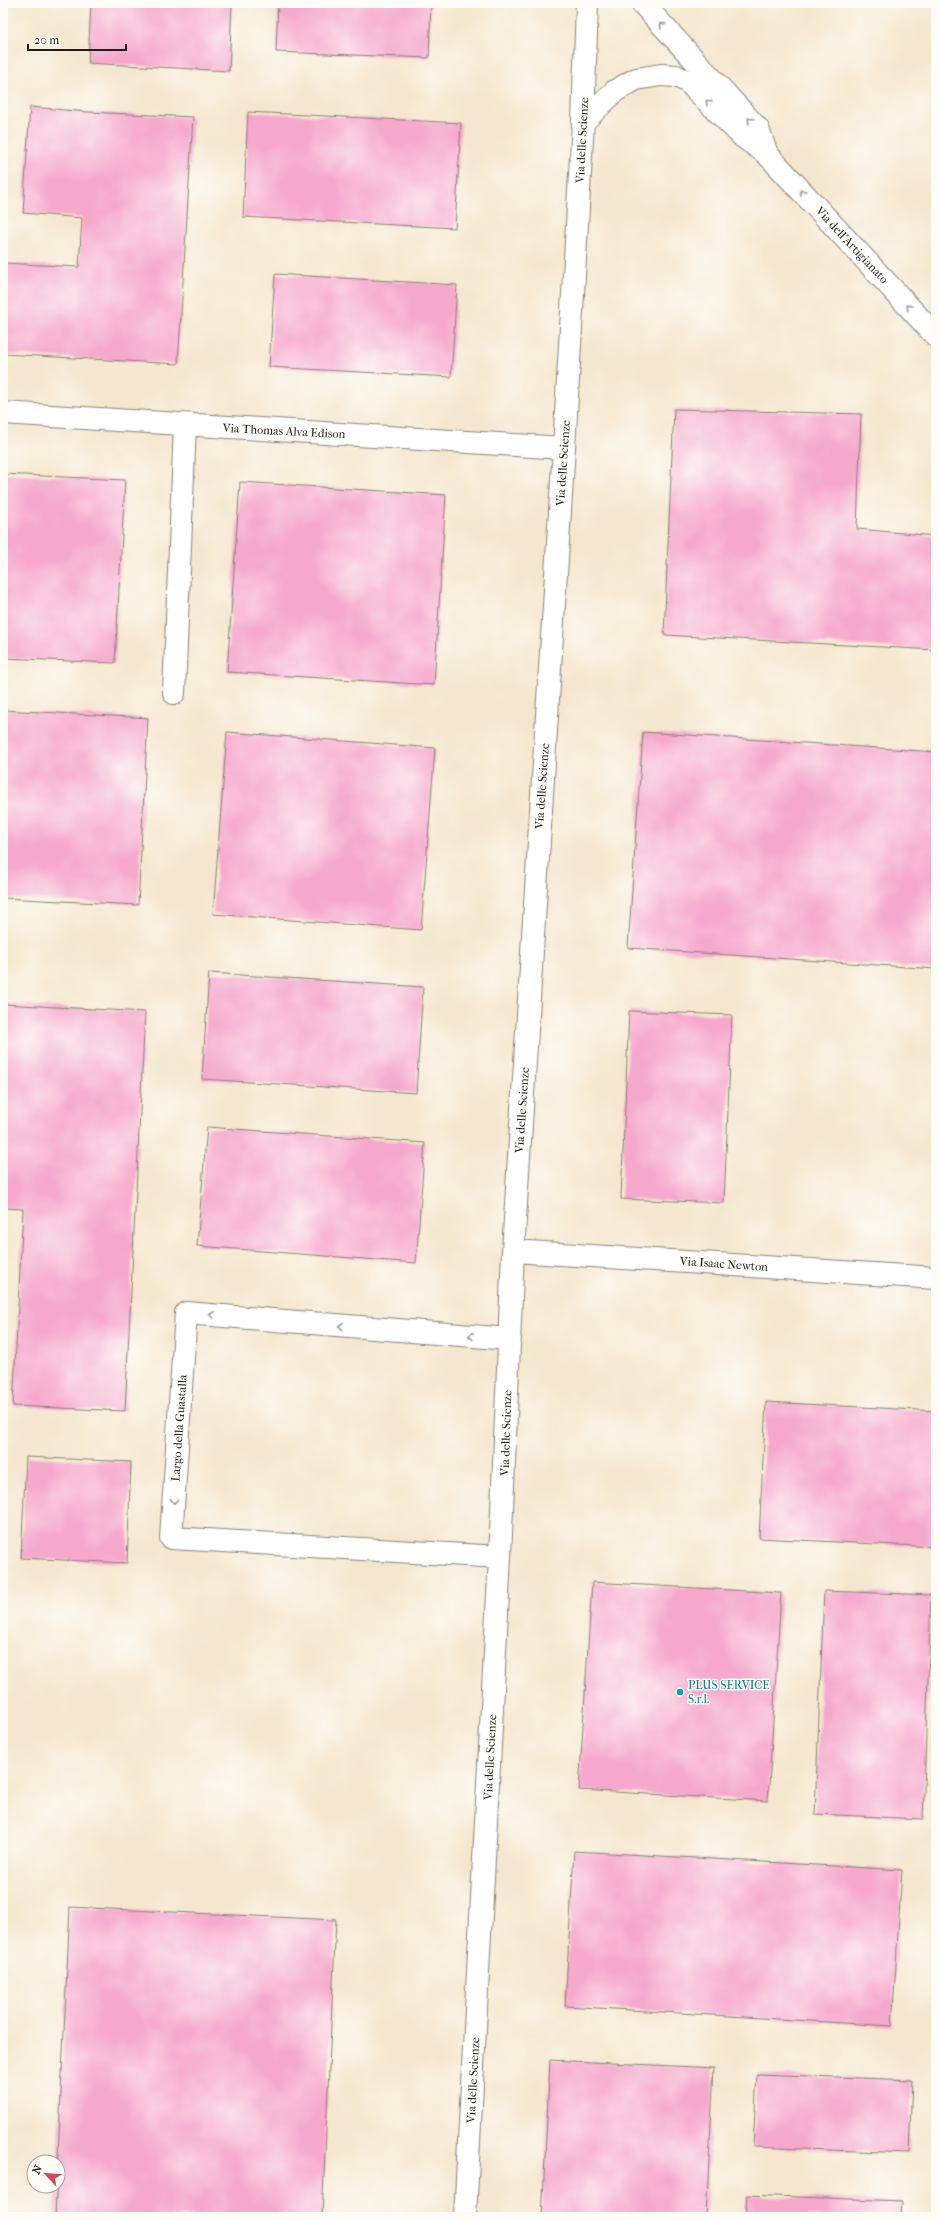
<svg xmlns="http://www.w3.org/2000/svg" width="939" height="2220" viewBox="0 0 939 2220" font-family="'IM FELL French Canon',serif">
<rect width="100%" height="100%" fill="#fdfcf7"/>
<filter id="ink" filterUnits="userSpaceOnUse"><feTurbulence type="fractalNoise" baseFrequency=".025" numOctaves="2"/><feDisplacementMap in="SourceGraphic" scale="8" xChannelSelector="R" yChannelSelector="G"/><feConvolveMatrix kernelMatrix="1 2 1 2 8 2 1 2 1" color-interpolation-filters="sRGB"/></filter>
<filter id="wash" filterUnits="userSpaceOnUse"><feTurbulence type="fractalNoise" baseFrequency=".012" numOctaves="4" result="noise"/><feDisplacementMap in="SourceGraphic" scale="16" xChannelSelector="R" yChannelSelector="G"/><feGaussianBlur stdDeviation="0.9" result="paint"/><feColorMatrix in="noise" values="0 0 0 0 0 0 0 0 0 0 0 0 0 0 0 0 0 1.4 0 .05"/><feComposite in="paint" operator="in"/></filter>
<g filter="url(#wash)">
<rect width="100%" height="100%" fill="#f5e7cf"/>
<g id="blocks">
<path fill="#f6a8cd" d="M91 3H232L229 71 88 63Z
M278 3H431L429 58 276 52Z
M30 107 88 112 193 117 178 364 3 354 4 263 79 267 82 218 23 213Z
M248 112 461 123 455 228 243 217Z
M275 274 457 285 451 377 269 367Z
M674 409 861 414 857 529 936 536V650L664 635Z
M3 474 125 480 115 663 3 658Z
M240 482 446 495 434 685 227 672Z
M3 710 148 718 138 905 3 898Z
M227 732 435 748 421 930 213 914Z
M643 732 936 752V969L628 948Z
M209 973 423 987 416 1093 202 1079Z
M3 1004 145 1012 125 1411 13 1406 23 1209 3 1208Z
M629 1011 732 1015 724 1203 621 1199Z
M207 1127 425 1143 416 1263 197 1246Z
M766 1402 936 1411 935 1547 759 1538Z
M26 1457 131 1462 127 1563 21 1558Z
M592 1582 781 1593 768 1801 579 1790Z
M824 1591 931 1595 923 1819 815 1814Z
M574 1851 902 1870 892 2026 565 2006Z
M70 1907 336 1920 322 2217H55Z
M550 2060 714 2068 706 2217H542Z
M757 2074 912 2080 909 2153 753 2147Z
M747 2195 902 2201 901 2217H745Z"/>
</g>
</g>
<g filter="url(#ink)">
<use href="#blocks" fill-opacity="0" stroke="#888276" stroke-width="1"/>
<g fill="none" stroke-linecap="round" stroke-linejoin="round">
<defs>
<path id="minor" d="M642 3 758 129 767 154
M583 122 615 91 636 79 661 75 676 76 688 82 743 137 767 154 936 336
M3 413 564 448
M174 693 185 425
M513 1251 936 1278
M500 1557 171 1538 186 1313 510 1339
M465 2217 500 1557 513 1251 564 448 583 122 587 3"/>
</defs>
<use href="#minor" stroke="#888276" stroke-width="24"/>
<use href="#minor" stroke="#fff" stroke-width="22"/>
</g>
<defs><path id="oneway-chevron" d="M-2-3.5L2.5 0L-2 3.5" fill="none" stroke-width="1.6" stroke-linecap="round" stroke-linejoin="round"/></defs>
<g stroke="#999">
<use href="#oneway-chevron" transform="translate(662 25) rotate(-133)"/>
<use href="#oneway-chevron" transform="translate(708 102) rotate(-135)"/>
<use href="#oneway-chevron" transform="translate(750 120) rotate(-133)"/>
<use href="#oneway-chevron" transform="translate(802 192) rotate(-133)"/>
<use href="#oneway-chevron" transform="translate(909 307) rotate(-133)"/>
<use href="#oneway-chevron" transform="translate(212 1315) rotate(-175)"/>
<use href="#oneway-chevron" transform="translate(341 1326) rotate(-175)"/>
<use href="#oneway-chevron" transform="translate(471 1336) rotate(-175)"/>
<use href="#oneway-chevron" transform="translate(174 1501) rotate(94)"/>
</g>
</g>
<circle fill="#0f9aa8" stroke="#fdfcf7" stroke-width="1.5" cx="680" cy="1692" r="4"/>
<g text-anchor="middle" stroke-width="3" stroke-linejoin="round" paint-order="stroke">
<g font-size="12" fill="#1c1c1c" stroke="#fdfcf7">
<text transform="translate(582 140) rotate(-87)" y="4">Via delle Scienze</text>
<text transform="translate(852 245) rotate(47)" y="4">Via dell'Artigianato</text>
<text transform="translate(284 431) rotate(3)" y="4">Via Thomas Alva Edison</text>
<text transform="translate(563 463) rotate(-86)" y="4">Via delle Scienze</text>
<text transform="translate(542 786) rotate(-86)" y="4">Via delle Scienze</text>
<text transform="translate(522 1110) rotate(-86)" y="4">Via delle Scienze</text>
<text transform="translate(724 1264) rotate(4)" y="4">Via Isaac Newton</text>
<text transform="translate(179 1428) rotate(-86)" y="4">Largo della Guastalla</text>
<text transform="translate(506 1433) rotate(-88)" y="4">Via delle Scienze</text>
<text transform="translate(490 1757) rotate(-87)" y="4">Via delle Scienze</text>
<text transform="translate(473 2080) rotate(-87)" y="4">Via delle Scienze</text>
</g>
<g font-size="12" fill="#0d838f" stroke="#fdfcf7" text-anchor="start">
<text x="688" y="1689">PLUS SERVICE<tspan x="688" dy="14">S.r.l.</tspan></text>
</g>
</g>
<rect width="939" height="2220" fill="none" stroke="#fdfcf7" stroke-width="16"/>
<g transform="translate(46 2174) rotate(296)"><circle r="19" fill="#fdfcf7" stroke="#a3a29f"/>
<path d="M0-3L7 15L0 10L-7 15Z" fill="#d1495b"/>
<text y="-6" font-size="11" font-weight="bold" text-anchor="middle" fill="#1c1c1c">N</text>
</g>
<path d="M28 44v6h98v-6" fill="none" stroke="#1c1c1c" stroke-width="2"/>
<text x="34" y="44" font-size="12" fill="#1c1c1c" stroke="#fdfcf7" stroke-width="3" paint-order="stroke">20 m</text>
</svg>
